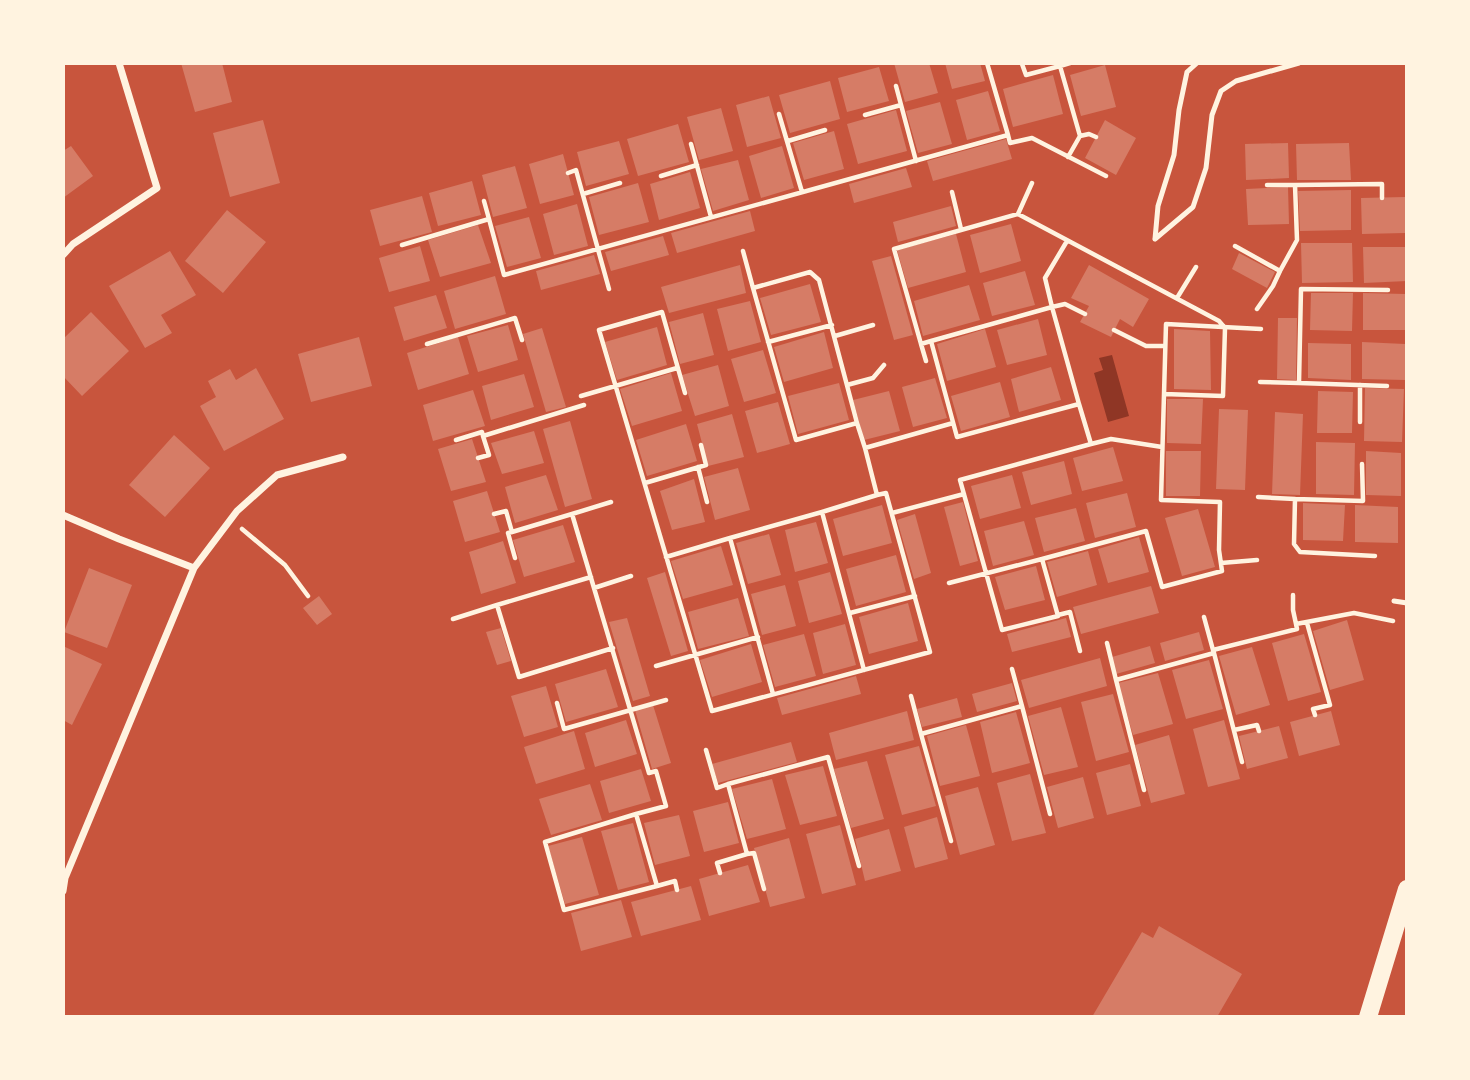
<svg xmlns="http://www.w3.org/2000/svg" width="1470" height="1080" viewBox="0 0 1470 1080" font-family="'Varela Round',sans-serif">
<rect width="100%" height="100%" fill="#c8553d"/>
<path fill="#8f3625" d="M1112 355 1129 416 1108 422 1094 373 1103 370 1099 358Z"/>
<path fill="#d67c66" d="M181 63H222L232 102 195 112Z
M894 63H929L938 93 905 102Z
M945 63H980L985 81 952 89Z
M1105 65 1116 107 1081 116 1070 75Z
M879 67 889 101 847 112 838 78Z
M1053 75 1063 114 1013 127 1003 89Z
M830 81 840 119 790 133 779 95Z
M988 91 1000 131 967 140 956 100Z
M769 96 781 138 747 147 736 105Z
M940 102 952 144 918 153 906 111Z
M721 108 733 151 699 160 687 117Z
M896 110 907 151 858 164 847 124Z
M263 120 280 183 230 197 213 133Z
M1105 120 1136 138 1116 175 1085 158Z
M678 124 689 162 638 176 627 139Z
M834 131 844 169 804 180 793 143Z
M1006 139 1012 159 933 181 927 161Z
M619 141 629 174 586 186 577 152Z
M1288 143 1289 178 1246 180 1245 144Z
M1349 143 1351 180H1297L1296 144Z
M71 146 93 176 63 198V151Z
M782 146 794 188 761 198 749 156Z
M563 154 574 195 540 204 529 164Z
M738 160 749 200 713 211 701 169Z
M515 166 527 208 493 217 482 175Z
M906 168 912 187 854 203 849 184Z
M690 172 700 208 659 220 650 184Z
M472 181 481 215 438 226 429 193Z
M638 183 649 222 599 235 589 197Z
M1288 187 1289 224 1248 225 1246 189Z
M1351 190V230L1300 231 1298 191Z
M422 196 432 232 380 246 370 210Z
M1405 197V233L1362 234 1361 198Z
M577 204 588 246 554 255 543 214Z
M951 206 956 226 898 242 893 222Z
M227 210 266 242 223 293 185 261Z
M750 211 755 231 677 253 671 233Z
M529 217 541 258 507 267 495 226Z
M1011 224 1021 261 980 273 970 235Z
M478 225 491 263 440 277 428 240Z
M956 234 966 272 908 288 897 250Z
M663 236 669 255 611 271 605 252Z
M1301 243H1352L1353 282 1302 283Z
M420 246 430 281 389 292 379 258Z
M1363 247H1406L1407 281 1364 283Z
M170 251 196 295 161 315 172 333 145 348 109 286Z
M1239 253 1275 272 1267 288 1232 269Z
M594 255 600 274 541 290 536 271Z
M891 256 913 335 894 340 872 261Z
M740 265 746 293 669 313 661 287Z
M1089 265 1149 299 1133 327 1120 319 1111 337 1080 322 1089 306 1071 298Z
M1025 271 1035 305 992 316 983 283Z
M495 276 506 314 455 329 444 291Z
M810 284 821 322 771 335 760 298Z
M969 285 980 320 923 336 914 301Z
M1311 293H1353L1352 331 1310 330Z
M1363 293 1405 294 1406 330H1363Z
M436 295 447 328 404 341 394 307Z
M750 301 761 342 728 351 717 309Z
M91 312 129 351 82 396 63 376V339Z
M703 313 714 355 680 364 669 322Z
M1278 318H1297L1296 380 1277 379Z
M1038 319 1047 355 1007 365 997 330Z
M508 325 518 360 478 372 467 336Z
M657 327 667 365 617 380 605 342Z
M542 328 566 407 546 412 523 334Z
M985 329 996 367 947 381 937 344Z
M1174 329 1210 331 1211 390 1174 389Z
M824 332 833 368 784 382 774 347Z
M359 337 372 386 311 402 298 354Z
M458 337 469 374 418 390 407 353Z
M1362 342 1405 344V380L1362 379Z
M1308 343 1351 344V380L1308 378Z
M763 350 776 393 744 402 731 359Z
M718 365 729 406 695 416 682 375Z
M1051 367 1061 400 1019 412 1011 379Z
M256 368 284 419 224 451 200 406 216 397 208 381 230 369 236 380Z
M671 373 682 411 632 426 620 389Z
M524 374 534 407 491 420 482 386Z
M935 378 947 418 913 427 902 387Z
M1000 382 1010 417 961 431 951 396Z
M839 383 849 420 798 434 788 396Z
M1365 388 1404 389 1402 442 1364 441Z
M473 390 485 426 433 441 423 405Z
M889 391 900 431 864 440 853 400Z
M1318 391 1353 392 1352 433H1317Z
M1167 399H1203L1201 444 1167 443Z
M778 402 790 444 757 453 745 411Z
M1219 409 1248 410 1245 490 1216 489Z
M1275 412 1303 414 1300 495 1272 494Z
M732 414 744 457 708 466 697 424Z
M570 421 592 499 565 507 543 429Z
M686 424 697 461 647 476 636 440Z
M534 431 544 463 502 474 491 443Z
M174 435 210 468 165 517 129 485Z
M472 439 486 482 451 491 438 449Z
M1316 442 1355 443 1354 495 1316 494Z
M1113 447 1123 481 1082 491 1073 458Z
M1166 451H1201L1200 496H1166Z
M1366 451 1401 453V496L1366 495Z
M1064 461 1072 494 1031 505 1022 472Z
M738 468 750 510 715 520 704 477Z
M546 475 558 510 515 523 505 487Z
M1012 475 1021 508 980 519 971 486Z
M694 479 705 522 672 530 660 491Z
M487 491 500 532 465 542 453 501Z
M1127 493 1136 527 1095 538 1086 503Z
M963 502 978 561 960 566 944 507Z
M1303 503 1345 505 1343 541 1303 540Z
M882 505 892 543 843 556 833 519Z
M1355 505 1398 507V543L1355 542Z
M1076 508 1085 541 1044 552 1035 518Z
M1198 509 1215 567 1182 576 1165 518Z
M915 514 931 573 914 579 897 520Z
M1024 521 1034 555 993 566 984 531Z
M816 522 828 563 795 572 785 530Z
M563 525 575 562 524 577 513 540Z
M769 534 781 575 748 584 736 543Z
M1139 537 1149 572 1108 583 1098 549Z
M503 541 516 583 481 594 469 552Z
M721 546 733 585 683 599 671 561Z
M1088 551 1097 585 1057 597 1047 562Z
M896 555 906 592 856 606 846 569Z
M1036 566 1045 600 1005 610 995 577Z
M89 568 132 585 107 648 64 632Z
M665 572 688 651 671 656 647 578Z
M830 572 842 614 809 623 798 581Z
M785 585 796 626 762 635 751 594Z
M1151 586 1159 613 1081 634 1073 607Z
M319 596 332 614 317 625 303 608Z
M738 598 749 636 698 649 688 612Z
M908 603 918 641 869 654 859 617Z
M627 618 650 696 633 701 609 622Z
M1066 618 1071 637 1012 652 1007 634Z
M1347 620 1364 680 1330 690 1313 631Z
M845 624 856 665 823 674 813 633Z
M501 628 511 661 497 665 486 632Z
M1199 632 1204 650 1165 661 1160 643Z
M804 634 816 676 775 687 763 645Z
M1304 634 1321 692 1288 701 1272 643Z
M751 644 762 682 712 697 700 660Z
M63 646 102 664 72 725 63 720Z
M1150 646 1155 663 1116 674 1112 657Z
M1252 647 1270 705 1236 715 1219 656Z
M1100 658 1107 686 1029 708 1021 680Z
M1209 660 1223 709 1186 719 1172 670Z
M606 669 618 707 566 722 555 684Z
M1158 673 1173 724 1133 735 1118 683Z
M856 676 861 694 782 715 777 698Z
M1012 683 1017 701 977 712 972 694Z
M546 686 558 727 524 737 511 696Z
M1113 694 1129 752 1096 761 1081 702Z
M957 698 962 717 922 727 917 709Z
M653 705 671 763 652 769 635 710Z
M1061 707 1078 767 1044 775 1028 716Z
M907 711 914 740 836 760 829 733Z
M1331 711 1340 745 1299 756 1290 722Z
M1016 712 1030 763 992 773 980 722Z
M626 720 637 754 595 767 585 733Z
M1224 720 1240 779 1208 787 1193 729Z
M966 725 980 776 940 786 927 736Z
M1279 726 1288 758 1247 769 1239 736Z
M574 731 585 769 536 784 524 747Z
M1169 735 1185 794 1151 803 1135 745Z
M791 742 797 762 718 783 712 764Z
M919 746 936 806 902 815 885 755Z
M867 761 884 819 851 828 834 769Z
M1130 764 1141 806 1107 815 1096 773Z
M823 766 837 816 800 825 785 775Z
M641 769 651 801 609 813 600 781Z
M1030 774 1046 833 1012 841 997 783Z
M1083 777 1094 818 1058 828 1047 787Z
M772 779 786 829 747 839 732 789Z
M590 784 602 820 551 835 539 799Z
M978 787 995 845 960 855 945 796Z
M728 802 739 843 704 852 693 811Z
M679 815 690 856 655 865 644 823Z
M937 817 948 859 915 868 904 827Z
M633 823 649 882 618 890 601 831Z
M840 825 856 885 822 894 806 834Z
M889 829 901 871 865 881 855 839Z
M582 837 599 895 565 904 548 846Z
M789 838 805 898 770 907 754 848Z
M748 865 760 902 709 916 699 879Z
M691 886 701 920 641 936 631 902Z
M621 900 632 937 581 951 571 913Z
M1159 926 1242 974 1217 1017H1092L1142 932 1153 938Z"/>
<g fill="none" stroke-linecap="round" stroke-linejoin="round">
<path stroke="#fff3e0" stroke-width="4.5" d="M987 63 1008 135
M1022 64 1026 75 1060 66
M896 86 916 161
M779 114 802 192
M865 115 901 105
M1080 136 1089 134 1096 137
M788 141 825 130
M691 144 711 217
M1068 157 1080 136 1060 66 1070 63
M568 173 576 170 609 289
M661 176 697 165
M1267 185H1295
M952 192 961 229
M583 194 620 183
M484 201 489 219
M1018 214 1219 321 1225 328 1223 396 1164 394 1161 500 1220 502 1219 550 1222 571 1162 587 1146 531 1042 559 1058 616 1002 630 960 480 1091 444 1079 404 957 437 931 341 921 344 894 249Z
M1018 214 1032 183
M402 245 489 219 504 275 1008 135 1010 143 1032 138 1106 176
M1235 246 1280 271 1297 240 1295 185 1382 184V198
M743 251 753 288
M810 272 819 280 857 423 796 440 753 288Z
M1177 298 1196 267
M1257 309 1273 286 1280 271
M1114 330 1146 346H1164
M835 336 873 325
M931 341 1052 307 1045 278 1067 241
M768 342 832 325
M427 344 515 318 522 340
M921 344 926 361
M1260 382 1299 383
M847 385 873 378 884 365
M1387 386 1299 383 1301 289 1388 290
M685 393 662 312 599 330 712 711 930 652 886 493 877 495 865 448
M1164 394 1166 324 1261 329
M581 396 677 368
M1079 404 1052 307 1065 304 1085 314
M1360 422V385
M857 423 865 448 953 423
M456 440 482 432 483 436
M1091 444 1111 439 1162 447
M478 458 489 455 483 436 584 405
M1362 464 1363 501 1295 499 1294 544 1300 552 1375 556
M698 467 707 502
M645 483 706 465 701 445
M1258 497 1295 499
M822 512 877 495
M892 513 964 494
M494 514 506 511 512 532 572 514 649 773 656 771 666 806 636 814 657 886 564 910 545 842 636 814
M572 514 611 502
M242 529 285 565 308 596
M512 532 508 533 515 558
M666 557 730 538
M1221 563 1257 560
M591 577 497 605 519 677 613 648
M949 583 1042 559
M594 588 631 576
M1293 595V610L1296 624
M850 613 915 596
M1058 615 1070 612 1080 651
M1204 617 1213 650
M453 619 497 605
M1307 623 1330 705 1313 709 1315 715
M1107 643 1116 680 1214 653 1213 650 1297 629 1296 624 1354 613 1393 621
M1214 653 1242 762
M656 666 758 637
M1116 680 1144 790
M773 694 730 538 822 512 864 670
M911 696 921 734 1022 706 1012 669
M557 703 564 729 666 700
M1022 706 1050 814
M1234 730 1257 725 1259 731
M921 734 951 841
M706 750 717 788 728 784
M720 873 717 863 747 854
M657 886 675 881 677 890
M764 889 754 853 747 854 728 784 828 757 859 866"/>
<path stroke="#fff3e0" stroke-width="5" d="M1155 239 1193 207 1206 168 1212 115 1221 91 1236 81 1299 63
M1155 239 1158 206 1174 155 1179 110 1187 72 1197 63
M1394 601 1407 603"/>
<path stroke="#fff3e0" stroke-width="7" d="M63 255 73 244 157 188 119 63
M63 515 119 539 194 568
M63 891 65 878 194 568 237 511 277 475 343 457"/>
<path stroke="#fff3e0" stroke-width="18" d="M1368 1017 1407 889"/>
</g>
<rect width="1470" height="1080" fill="none" stroke="#fff3e0" stroke-width="130"/>
</svg>
